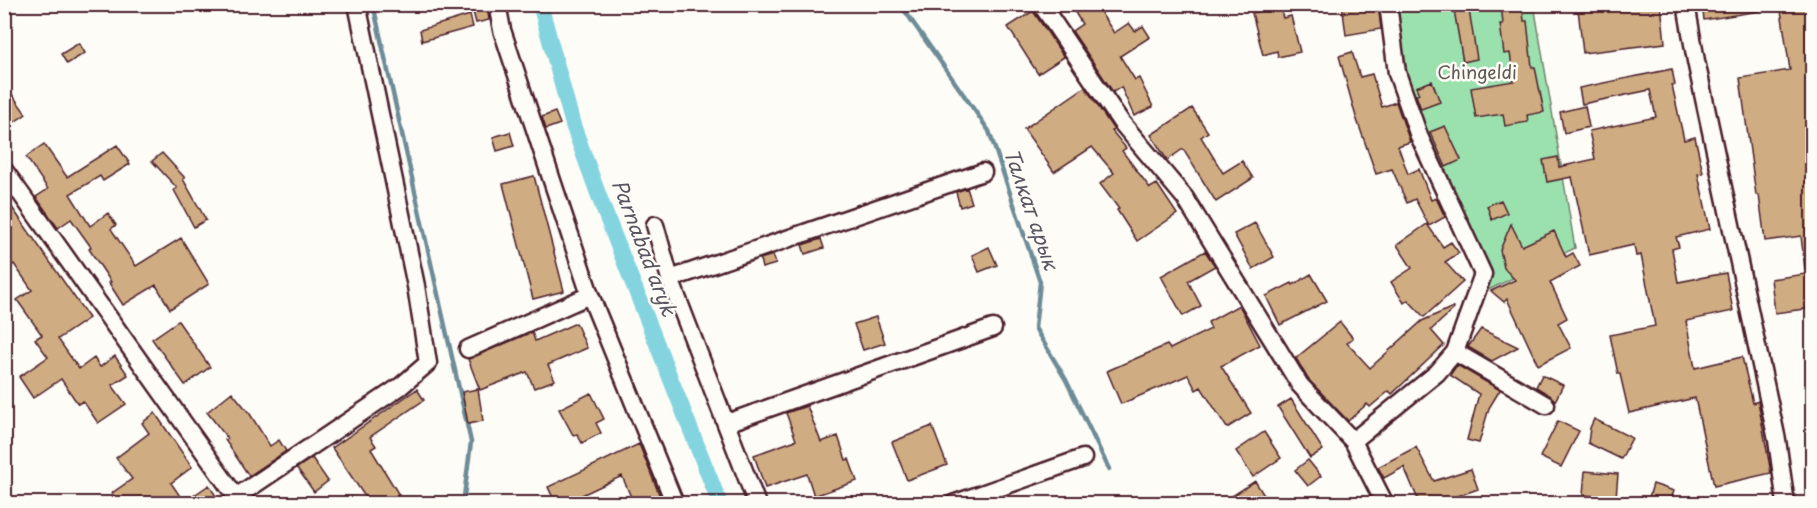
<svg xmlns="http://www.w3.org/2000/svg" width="1817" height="508" viewBox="0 0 1817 508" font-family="'Playpen Sans',sans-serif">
<rect width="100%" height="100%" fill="#fdfcf7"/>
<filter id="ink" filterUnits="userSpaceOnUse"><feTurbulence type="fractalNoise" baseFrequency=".0167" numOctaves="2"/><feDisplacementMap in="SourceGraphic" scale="12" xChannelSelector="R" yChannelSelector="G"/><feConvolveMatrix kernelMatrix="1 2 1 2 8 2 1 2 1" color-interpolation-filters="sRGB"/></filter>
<g filter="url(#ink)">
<path fill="#9be1ae" stroke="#72806c" stroke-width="1.5" d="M1394 5H1534L1575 248 1482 293 1411 93Z"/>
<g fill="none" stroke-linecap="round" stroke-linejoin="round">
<path stroke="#6d8c97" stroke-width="4.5" d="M373 4 471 442 463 504
M900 4 989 131 1040 282 1035 328 1066 380 1109 469"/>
<path stroke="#84d4df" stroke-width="16" d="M540 4 573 125 604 210 720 504"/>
</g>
<path fill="#cfac82" stroke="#4a1f2b" stroke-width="1.5" d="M471 4H487L489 20 476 23Z
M1070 4H1095L1114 33 1129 23 1135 31 1143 26 1150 37 1120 56 1135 80 1139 78 1153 107 1134 116 1121 87 1113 92 1072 31 1082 24Z
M1342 4H1378L1381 29 1346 35Z
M1453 4H1468L1477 59 1463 62Z
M1501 4H1522L1524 21H1527L1532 67H1535L1544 112 1527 115 1528 122 1505 126 1503 114 1476 118 1471 88 1514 81 1510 53 1504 54 1500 24H1503Z
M1616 4H1661L1665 43 1583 53 1578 9Z
M1702 4H1759L1760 11 1704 20Z
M1780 4H1812V269H1805L1801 236 1765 241 1759 195H1756L1740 78 1790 70Z
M1280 6 1283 18 1291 16 1300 52 1278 57 1277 51 1263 55 1252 13Z
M1033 11 1064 57 1038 74 1008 27Z
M470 15 473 27 422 41 420 30Z
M79 43 85 53 67 64 61 54Z
M1352 52 1360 77 1372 74 1382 107 1396 102 1410 142 1398 146 1408 174 1419 169 1431 200 1436 198 1445 217 1429 226 1415 199 1407 203 1392 169 1376 174 1356 117 1339 56Z
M1672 69 1675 85H1672L1684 140 1695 137 1703 173 1698 174 1710 229 1676 237 1679 247 1672 249 1678 282 1726 273 1733 311 1686 321 1695 368 1742 357 1753 403 1758 401 1771 473 1714 486 1695 398 1629 413 1620 374H1618L1610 335 1655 326 1641 255 1636 256 1634 245 1589 255 1572 177 1547 182 1543 160 1558 157 1559 167 1595 159 1589 131 1656 117 1650 90 1582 104 1579 88Z
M1432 81 1440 102 1421 109 1416 95 1419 94 1416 87Z
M4 83 26 114 4 129Z
M1085 87 1114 130 1112 131 1126 148 1122 151 1150 188 1157 184 1177 214 1137 241 1117 210 1119 209 1100 184 1114 173 1092 147 1054 172 1024 129Z
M1585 106 1589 127 1564 133 1560 112Z
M1192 108 1208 132 1201 137 1223 173 1242 161 1253 178 1216 202 1183 149 1167 160 1151 135Z
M555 112 560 124 546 129 542 117Z
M1445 126 1461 160 1446 167 1430 132Z
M510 132 514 146 497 151 493 137Z
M44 144 67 177 117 145 130 164 103 181 100 176 70 194 90 226 108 213 116 225 111 229 136 266 181 238 209 284 170 309 156 285 123 305 109 283 111 282 89 249 91 247 71 219 58 228 36 197 48 189 26 157Z
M162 153 185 178 183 179 206 220 194 227 174 190 177 188 152 161Z
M534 176 564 291 533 299 503 184Z
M967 188 972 203 960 207 956 192Z
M4 196 89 318 58 339 79 369 94 358 100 367 115 356 128 375 112 385 126 404 98 423 83 401 78 404 61 379 33 398 19 377 48 357 35 339 42 335 17 300 32 290 14 264 4 271Z
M1501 200 1507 213 1492 220 1487 206Z
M1255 223 1274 257 1253 269 1234 234Z
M1427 224 1443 247 1451 242 1459 253 1445 262 1463 282 1424 317 1408 300 1404 303 1391 282 1412 268 1397 245Z
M1511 224 1522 246 1554 231 1566 257 1573 253 1580 266 1550 282 1567 318 1558 323 1571 348 1538 365 1507 299 1504 302 1491 291 1515 280 1504 268 1500 250Z
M821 239 824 248 805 254 802 245Z
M989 247 997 265 979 272 972 255Z
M1205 251 1215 266 1188 281 1201 306 1183 316 1161 276Z
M773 255 776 264 762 268 760 259Z
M1812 273V308L1775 313 1771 279Z
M1311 274 1327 301 1280 325 1266 296 1292 283 1293 285Z
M1239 305 1260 345 1221 366 1251 413 1227 428 1201 387 1196 390 1188 375 1121 404 1107 371 1167 345 1170 349 1211 329 1208 322Z
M1453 307 1454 309 1431 330 1444 345 1392 394 1389 391 1370 407 1367 404 1348 421 1308 379 1296 358 1340 322 1353 338 1347 343 1370 368 1422 321Z
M876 317 885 343 863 350 854 324Z
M178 321 210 367 185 385 152 339Z
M576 323 587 348 548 365 555 380 534 388 527 372 480 390 468 359 532 332 535 341Z
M1481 329 1518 347 1492 361 1468 347Z
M1457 365 1500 390 1489 408 1479 443 1467 440 1479 394 1450 375Z
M1542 375 1563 385 1555 401 1551 396 1536 387Z
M417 389 424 400 370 437 376 446 371 449 399 495 385 504H370L332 448Z
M478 389 483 421 468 424 462 392Z
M232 392 250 414 270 446 279 440 286 451 249 476 225 440 228 439 207 412Z
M591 393 604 419 596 423 601 433 582 443 577 434 573 435 559 409Z
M1291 399 1323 450 1310 458 1278 407Z
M807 406 821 442 838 436 846 460 849 459 857 481 814 496 807 474 765 488 754 455 796 440 786 413Z
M155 413 192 467 171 483 184 502 209 485 221 504H119L112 493 132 479 116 458 149 433 142 423Z
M1594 419 1632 438 1621 459 1588 443 1590 428Z
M1558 421 1579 431 1561 467 1540 457Z
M932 426 947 465 907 480 892 442Z
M1264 432 1281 458 1253 477 1236 451Z
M639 444 663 504H634L622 476 563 504H556L548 487Z
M1416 447 1434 481 1471 469 1478 489 1452 498 1454 504H1420L1404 467 1384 478 1378 467Z
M312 458 328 481 314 492 297 468Z
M1308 460 1321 476 1308 486 1295 470Z
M1585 471 1618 474 1616 498 1583 495Z
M1255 481 1265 497 1255 504H1220Z
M1653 484 1674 491 1669 504H1647Z"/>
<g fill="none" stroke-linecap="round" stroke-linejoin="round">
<defs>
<path id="minor" d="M497 4 502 30 590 295 675 504
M1041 4 1121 122 1185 198 1300 385 1353 441 1385 504
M1686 4 1696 61 1777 440 1786 504
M4 170 241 504
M655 225 670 279 757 504
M670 279 983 172
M468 349 590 295
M1455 352 1546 405
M727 423 993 328
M1353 441 1437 373 1455 352 1483 274 1419 136 1397 73 1388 4
M236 497 401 386 428 363 416 286 357 4
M953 504 1083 458"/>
</defs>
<use href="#minor" stroke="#4a1f2b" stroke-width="21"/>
<use href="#minor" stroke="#fdfcf7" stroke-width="16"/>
</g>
</g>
<g text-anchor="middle" stroke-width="5" stroke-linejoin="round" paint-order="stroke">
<g font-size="18" fill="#625952" stroke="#fdfcf7">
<text x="1477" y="79">Chingeldi</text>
</g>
<g font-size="20" font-style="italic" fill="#5b5561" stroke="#fdfcf7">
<text transform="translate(1031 209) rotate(71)" y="7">Талкат арык</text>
<text transform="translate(644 248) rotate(69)" y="7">Parnabad aryk</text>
</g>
</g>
<rect width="1817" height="508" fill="none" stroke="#fdfcf7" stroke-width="24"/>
<rect x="12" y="12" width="1793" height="484" fill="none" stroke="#4a1f2b" stroke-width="2" filter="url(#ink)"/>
</svg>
